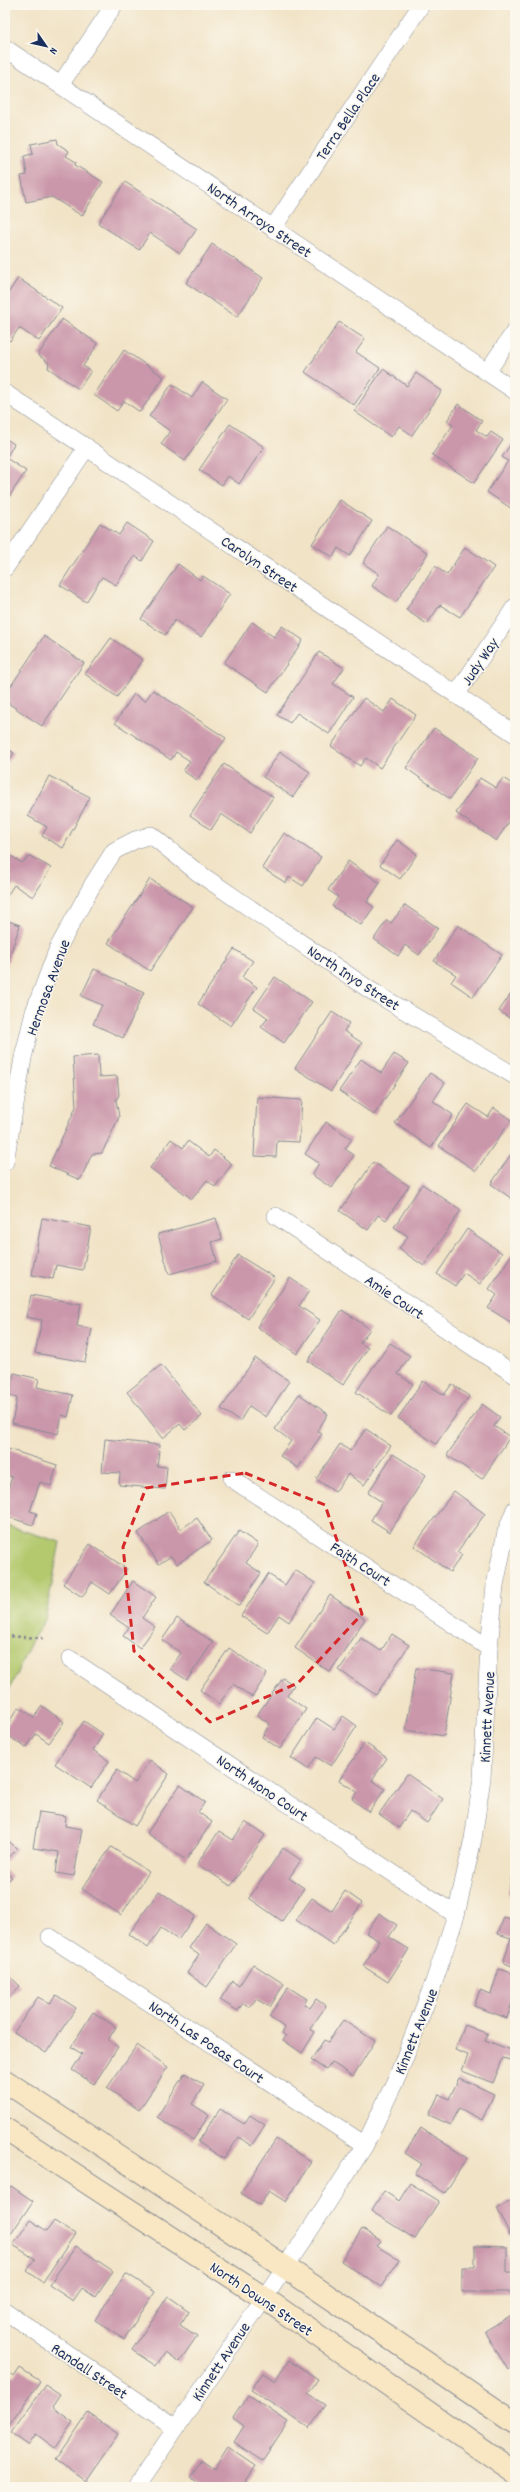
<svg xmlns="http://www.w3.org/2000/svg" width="520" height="2492" viewBox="0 0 520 2492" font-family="Dekko,sans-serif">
<rect width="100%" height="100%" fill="#fbf7ec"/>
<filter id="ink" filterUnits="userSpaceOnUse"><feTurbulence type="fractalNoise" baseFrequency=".025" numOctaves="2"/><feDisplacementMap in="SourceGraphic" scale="8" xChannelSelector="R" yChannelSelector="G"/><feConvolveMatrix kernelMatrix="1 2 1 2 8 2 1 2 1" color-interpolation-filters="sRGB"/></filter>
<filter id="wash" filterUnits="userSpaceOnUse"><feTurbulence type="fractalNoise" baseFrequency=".012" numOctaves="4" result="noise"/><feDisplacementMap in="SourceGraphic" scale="16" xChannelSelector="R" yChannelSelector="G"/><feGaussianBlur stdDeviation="0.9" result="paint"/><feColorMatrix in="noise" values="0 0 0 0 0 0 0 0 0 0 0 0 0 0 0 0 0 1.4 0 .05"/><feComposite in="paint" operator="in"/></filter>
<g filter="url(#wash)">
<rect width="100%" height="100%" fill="#f1e3c6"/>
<path fill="#b4c96e" stroke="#687c66" d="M5 1525 60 1542 45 1620 32 1640 5 1699Z"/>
<g id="blocks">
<path fill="#ca97aa" d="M57 139 58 144 69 151 66 156 76 162 75 165 103 182 82 216 52 197 26 202 21 176 27 175 24 156 33 154 31 144Z
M125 182 197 229 180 253 150 233 139 250 98 223Z
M212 244 263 278 237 317 186 283Z
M18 278 62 308 39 341 19 328 10 341 5 338V298Z
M62 319 98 344 83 366 91 371 79 389 48 368 49 363 38 355Z
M339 322 365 339 356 352 380 368 354 405 305 372Z
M124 350 164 377 140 412 124 401 117 411 94 395Z
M383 369 407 386 416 373 442 391 412 435 399 426 391 437 354 411Z
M202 382 227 399 185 461 161 444 170 431 149 416 172 384 192 398Z
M458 404 482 421 476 430 487 437 491 432 503 440 474 483 432 455 453 425 447 421Z
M230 424 264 447 239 484 228 476 222 485 199 470Z
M5 438 14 444 6 458 26 471 5 503Z
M513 441 515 443V511L487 492 508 461 502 457Z
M340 500 372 521 350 556 338 548 333 557 312 544Z
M100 523 119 535 127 523 154 541 142 561 135 556 116 585 102 577 86 602 60 585Z
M387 526 428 553 396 602 372 586 379 574 363 563Z
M465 547 494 567 460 617 440 605 427 624 406 610 435 566 447 575Z
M178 564 200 580 203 576 230 594 201 637 175 620 165 635 141 619Z
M252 622 274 637 282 626 303 640 268 692 224 663Z
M44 636 84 663 42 726 5 701V695Z
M111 638 143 660 117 697 85 674Z
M319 652 344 668 333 684 353 697 329 734 297 713 290 723 277 715Z
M153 690 226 738 197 780 183 771 190 761 176 752 171 760 115 723 134 694 145 701Z
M364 698 384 712 393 699 416 715 380 768 366 758 360 766 331 746Z
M434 728 478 758 450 799 406 768Z
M5 747 14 753 5 766Z
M280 752 310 772 293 797 263 777Z
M224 764 273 797 250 833 221 814 211 830 190 815Z
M49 776 90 797 63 848 42 836 47 827 28 816Z
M480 778 496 788 503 778 515 786V813L496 841 456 813Z
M284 833 321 857 303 886 289 877 286 883 262 868Z
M397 840 417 854 400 879 380 865Z
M5 852 22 863 30 856 51 868 33 897 14 885 5 899Z
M348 861 380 883 367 902 374 907 361 925 332 906 338 897 328 890Z
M150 879 193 907 150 971 108 943Z
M405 905 438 928 419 955 405 945 398 956 374 939 387 920 391 923Z
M5 920 20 925 5 970Z
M458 925 502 955 473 997 451 982 456 975 434 961Z
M234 949 253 961 242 977 257 987 231 1026 198 1004Z
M94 969 144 992 123 1038 93 1024 102 1005 81 996Z
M275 977 312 1002 284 1043 261 1027 268 1018 254 1008Z
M515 988V1022L499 1011Z
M332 1012 349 1023 344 1031 362 1043 331 1091 295 1068Z
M394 1054 409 1063 374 1115 339 1091 361 1059 381 1073Z
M98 1055 99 1077 117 1076 119 1095 116 1100 119 1117 102 1153 92 1154 80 1180 49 1166 76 1107 73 1057Z
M430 1073 445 1083 433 1101 453 1115 431 1148 395 1123Z
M257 1097 302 1100 299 1142 277 1141 276 1157 254 1156Z
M468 1104 488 1117 494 1108 511 1120 476 1171 439 1146Z
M326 1122 352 1139 345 1149 354 1155 332 1188 312 1175 319 1163 305 1154Z
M171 1139 183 1148 188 1141 209 1157 214 1150 232 1164 215 1187 207 1180 192 1199 150 1168Z
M515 1148V1201L491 1184Z
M373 1162 409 1186 386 1220 378 1215 368 1230 340 1211Z
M422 1184 461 1210 424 1266 399 1249 408 1236 394 1227Z
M42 1218 91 1227 83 1270 56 1265 53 1279 32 1275Z
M216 1218 222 1239 212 1242 217 1261 169 1274 158 1234Z
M467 1229 502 1253 480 1284 464 1273 455 1286 437 1274Z
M512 1254 515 1256V1325L488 1308 497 1295 489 1289Z
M238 1255 275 1278 248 1319 212 1295Z
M290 1278 309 1291 299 1306 320 1320 297 1354 257 1327Z
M31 1295 81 1304 77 1326 92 1329 85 1362 35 1353 42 1320 26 1317Z
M342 1310 370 1329 360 1343 368 1348 343 1385 308 1361Z
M390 1343 410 1356 398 1374 413 1384 391 1416 356 1392Z
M255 1358 289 1381 266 1417 249 1406 240 1421 221 1409Z
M161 1365 202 1416 185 1430 180 1424 163 1438 127 1392Z
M14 1373 39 1379 37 1387 73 1395 68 1417 62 1415 58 1434 12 1423 17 1398 9 1396Z
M423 1381 444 1395 452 1384 469 1396 436 1444 398 1418Z
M299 1394 328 1414 317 1431 322 1434 298 1468 280 1456 291 1441 275 1429Z
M482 1404 500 1417 494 1426 510 1437 482 1479 447 1455Z
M366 1429 391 1446 364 1485 348 1474 335 1492 316 1479 340 1444 350 1451Z
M105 1439 160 1445 157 1466 167 1467 165 1489 119 1485 120 1473 102 1472Z
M5 1448 57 1465 51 1486 40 1482 30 1511 37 1513 33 1525 5 1516V1497L12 1477 5 1475Z
M393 1454 426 1475 390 1532 371 1520 382 1502 368 1493Z
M454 1491 485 1514 457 1552 462 1555 450 1572 414 1546Z
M169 1511 181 1529 197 1518 212 1540 177 1564 171 1556 159 1564 138 1533Z
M239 1531 258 1544 246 1563 261 1573 239 1606 204 1582Z
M90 1544 127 1569 110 1594 92 1582 82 1597 63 1584Z
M295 1570 315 1583 289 1622 279 1615 267 1633 241 1616 268 1574 285 1585Z
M133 1581 156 1597 142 1618 155 1627 140 1648 123 1636 129 1628 110 1615Z
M330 1595 365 1619 330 1672 295 1648Z
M177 1618 213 1642 187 1680 170 1669 181 1653 162 1640Z
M392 1634 409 1645 376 1695 339 1670 361 1638 381 1651Z
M229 1648 267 1674 252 1697 233 1684 219 1704 200 1690Z
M416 1668 454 1673 444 1736 406 1730Z
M283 1678 294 1685 287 1696 306 1709 280 1749 262 1737 270 1724 257 1715Z
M42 1706 64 1722 49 1743 36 1734 26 1748 5 1733V1728L19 1707 34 1717Z
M343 1716 357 1726 331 1766 316 1757 308 1769 291 1758 317 1718 334 1729Z
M84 1721 103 1734 93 1750 109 1761 91 1788 55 1764Z
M365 1743 387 1758 372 1780 385 1789 369 1812 352 1799 357 1792 339 1780Z
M150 1760 169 1774 135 1826 97 1800 117 1770 135 1783Z
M407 1774 443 1799 427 1823 410 1811 399 1828 379 1814Z
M180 1785 205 1802 198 1812 212 1822 186 1860 147 1833Z
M39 1812 66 1816 65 1826 82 1829 74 1876 56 1873 59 1852 33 1848Z
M245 1822 265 1835 231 1886 197 1864 219 1831 233 1840Z
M5 1837 17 1849 5 1862Z
M111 1847 149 1872 121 1915 82 1889Z
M283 1848 301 1860 289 1878 304 1888 282 1921 249 1898Z
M5 1870 12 1877 5 1884Z
M512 1875H515V1896L508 1894Z
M159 1891 195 1916 178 1940 161 1928 148 1948 129 1934Z
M345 1891 362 1903 333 1945 296 1920 312 1898 332 1911Z
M379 1913 397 1925 389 1937 409 1949 388 1982 363 1966 379 1941 366 1933Z
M504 1917 515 1920V1967L503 1963 511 1938 498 1934Z
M206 1923 236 1944 207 1987 187 1973 199 1955 189 1948Z
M253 1964 284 1984 270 2007 256 1999 250 2007 243 2003 238 2011 220 2000 232 1981 239 1986Z
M499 1969 515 1974V2004L512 2003 507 2018 474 2006 480 1990 491 1994Z
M5 1972 20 1986 5 2002Z
M288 1987 307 1999 304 2004 310 2008 316 1999 326 2006 310 2029 315 2032 302 2053 283 2040 286 2036 282 2033 285 2028 269 2017Z
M56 1995 76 2008 46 2053 14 2032 38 1997 50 2004Z
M93 2012 116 2027 108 2040 118 2047 94 2084 72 2070 82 2054 71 2047Z
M343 2020 375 2041 353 2076 331 2062 326 2070 311 2060 324 2040 328 2042Z
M465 2025 488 2034 485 2040 513 2051 510 2060 503 2058 493 2083 462 2071 468 2055 455 2050Z
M137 2045 168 2067 139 2110 107 2088Z
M185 2073 204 2085 192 2104 209 2115 193 2140 157 2117Z
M459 2078 494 2094 482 2120 459 2108 451 2125 429 2115 439 2094 449 2099Z
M220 2109 244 2124 250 2115 265 2125 251 2146 239 2137 224 2159 198 2142Z
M421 2128 467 2158 445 2193 415 2174 422 2164 405 2153Z
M276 2139 311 2162 286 2202 269 2191 260 2205 241 2193Z
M410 2183 439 2201 415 2239 371 2211 384 2191 399 2201Z
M11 2186 33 2201 5 2243V2195Z
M515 2199V2233L510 2235 497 2208Z
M30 2220 47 2231 54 2221 75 2234 43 2282 27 2271 35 2259 13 2245Z
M362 2229 381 2241 377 2246 399 2260 381 2287 341 2261Z
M76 2246 113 2271 95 2297 82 2288 73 2301 49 2285Z
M475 2246 507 2247V2273H515V2292H462V2267H475Z
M126 2273 155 2292 124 2339 95 2320Z
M168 2296 189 2311 180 2325 197 2336 179 2362 165 2352 156 2366 132 2350Z
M515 2313V2366L508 2370 485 2331Z
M289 2360 318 2379 308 2394 325 2405 309 2428 251 2390 263 2373 275 2381Z
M20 2368 40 2381 6 2430 5 2371 14 2377Z
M45 2385 60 2395 52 2407 73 2422 55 2448 36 2434 28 2445 11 2433Z
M248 2395 288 2422 262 2461 234 2442 244 2426 233 2418Z
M88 2413 118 2434 86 2481 56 2460Z
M228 2447 256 2466 242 2487H203L190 2478 202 2460 214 2468Z"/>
</g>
</g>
<g filter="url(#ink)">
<use href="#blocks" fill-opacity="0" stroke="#868992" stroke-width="1"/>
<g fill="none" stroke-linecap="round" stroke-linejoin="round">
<defs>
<path id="street" d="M5 48 515 391
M60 85 114 5
M273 228 421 5
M487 372 515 331
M5 393 515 734
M5 568 87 447
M456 695 515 607
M5 1162 23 1058 34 1012 58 948 93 884 114 851 135 840 151 835 197 872 370 990 515 1076
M276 1216 515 1375
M232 1479 489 1648
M70 1659 456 1915
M50 1937 365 2145
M5 2311 176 2428
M136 2487 302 2242 365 2145 398 2075 434 1982 456 1915 473 1839 482 1778 489 1648 495 1585 506 1532 515 1509"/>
<path id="secondary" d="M5 2081 285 2267 515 2423
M5 2129 264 2298 515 2473"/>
</defs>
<use href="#street" stroke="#868992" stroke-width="18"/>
<use href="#secondary" stroke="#868992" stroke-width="24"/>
<path stroke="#868992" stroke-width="2.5" stroke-dasharray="3 3" stroke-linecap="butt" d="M5 1636 43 1638"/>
<use href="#street" stroke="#fff" stroke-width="17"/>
<use href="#secondary" stroke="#f9e7c3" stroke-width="22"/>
</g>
</g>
<path fill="none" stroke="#d62828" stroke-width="3" stroke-dasharray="8 5" stroke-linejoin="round" d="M245 1473 325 1505 362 1614 298 1683 210 1722 134 1651 123 1547 146 1488Z"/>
<g text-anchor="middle" stroke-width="3" stroke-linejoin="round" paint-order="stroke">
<g font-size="16" fill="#1b2f5e" stroke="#fbf7ec">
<text transform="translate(347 116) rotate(-56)" y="6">Terra Bella Place</text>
<text transform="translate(260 219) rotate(34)" y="6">North Arroyo Street</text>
<text transform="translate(260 563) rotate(34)" y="6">Carolyn Street</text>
<text transform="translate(479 661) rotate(-56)" y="6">Judy Way</text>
<text transform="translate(354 977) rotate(33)" y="6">North Inyo Street</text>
<text transform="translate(47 987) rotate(-70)" y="6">Hermosa Avenue</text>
<text transform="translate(395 1296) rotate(34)" y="6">Amie Court</text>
<text transform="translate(361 1563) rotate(33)" y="6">Faith Court</text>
<text transform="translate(486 1717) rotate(-87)" y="6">Kinnett Avenue</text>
<text transform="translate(263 1787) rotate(34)" y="6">North Mono Court</text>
<text transform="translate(415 2031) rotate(-68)" y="6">Kinnett Avenue</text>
<text transform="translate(207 2041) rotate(34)" y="6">North Las Posas Court</text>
<text transform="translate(262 2298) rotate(34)" y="6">North Downs Street</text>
<text transform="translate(220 2361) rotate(-56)" y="6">Kinnett Avenue</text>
<text transform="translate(90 2370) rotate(34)" y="6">Randall Street</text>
</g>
</g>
<rect width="520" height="2492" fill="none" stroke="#fbf7ec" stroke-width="20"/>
<g transform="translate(46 46) rotate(124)" stroke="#fbf7ec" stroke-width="3" paint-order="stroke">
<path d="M0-3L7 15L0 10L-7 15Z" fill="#1b2f5e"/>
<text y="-6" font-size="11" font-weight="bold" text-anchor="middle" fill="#1b2f5e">N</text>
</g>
</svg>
